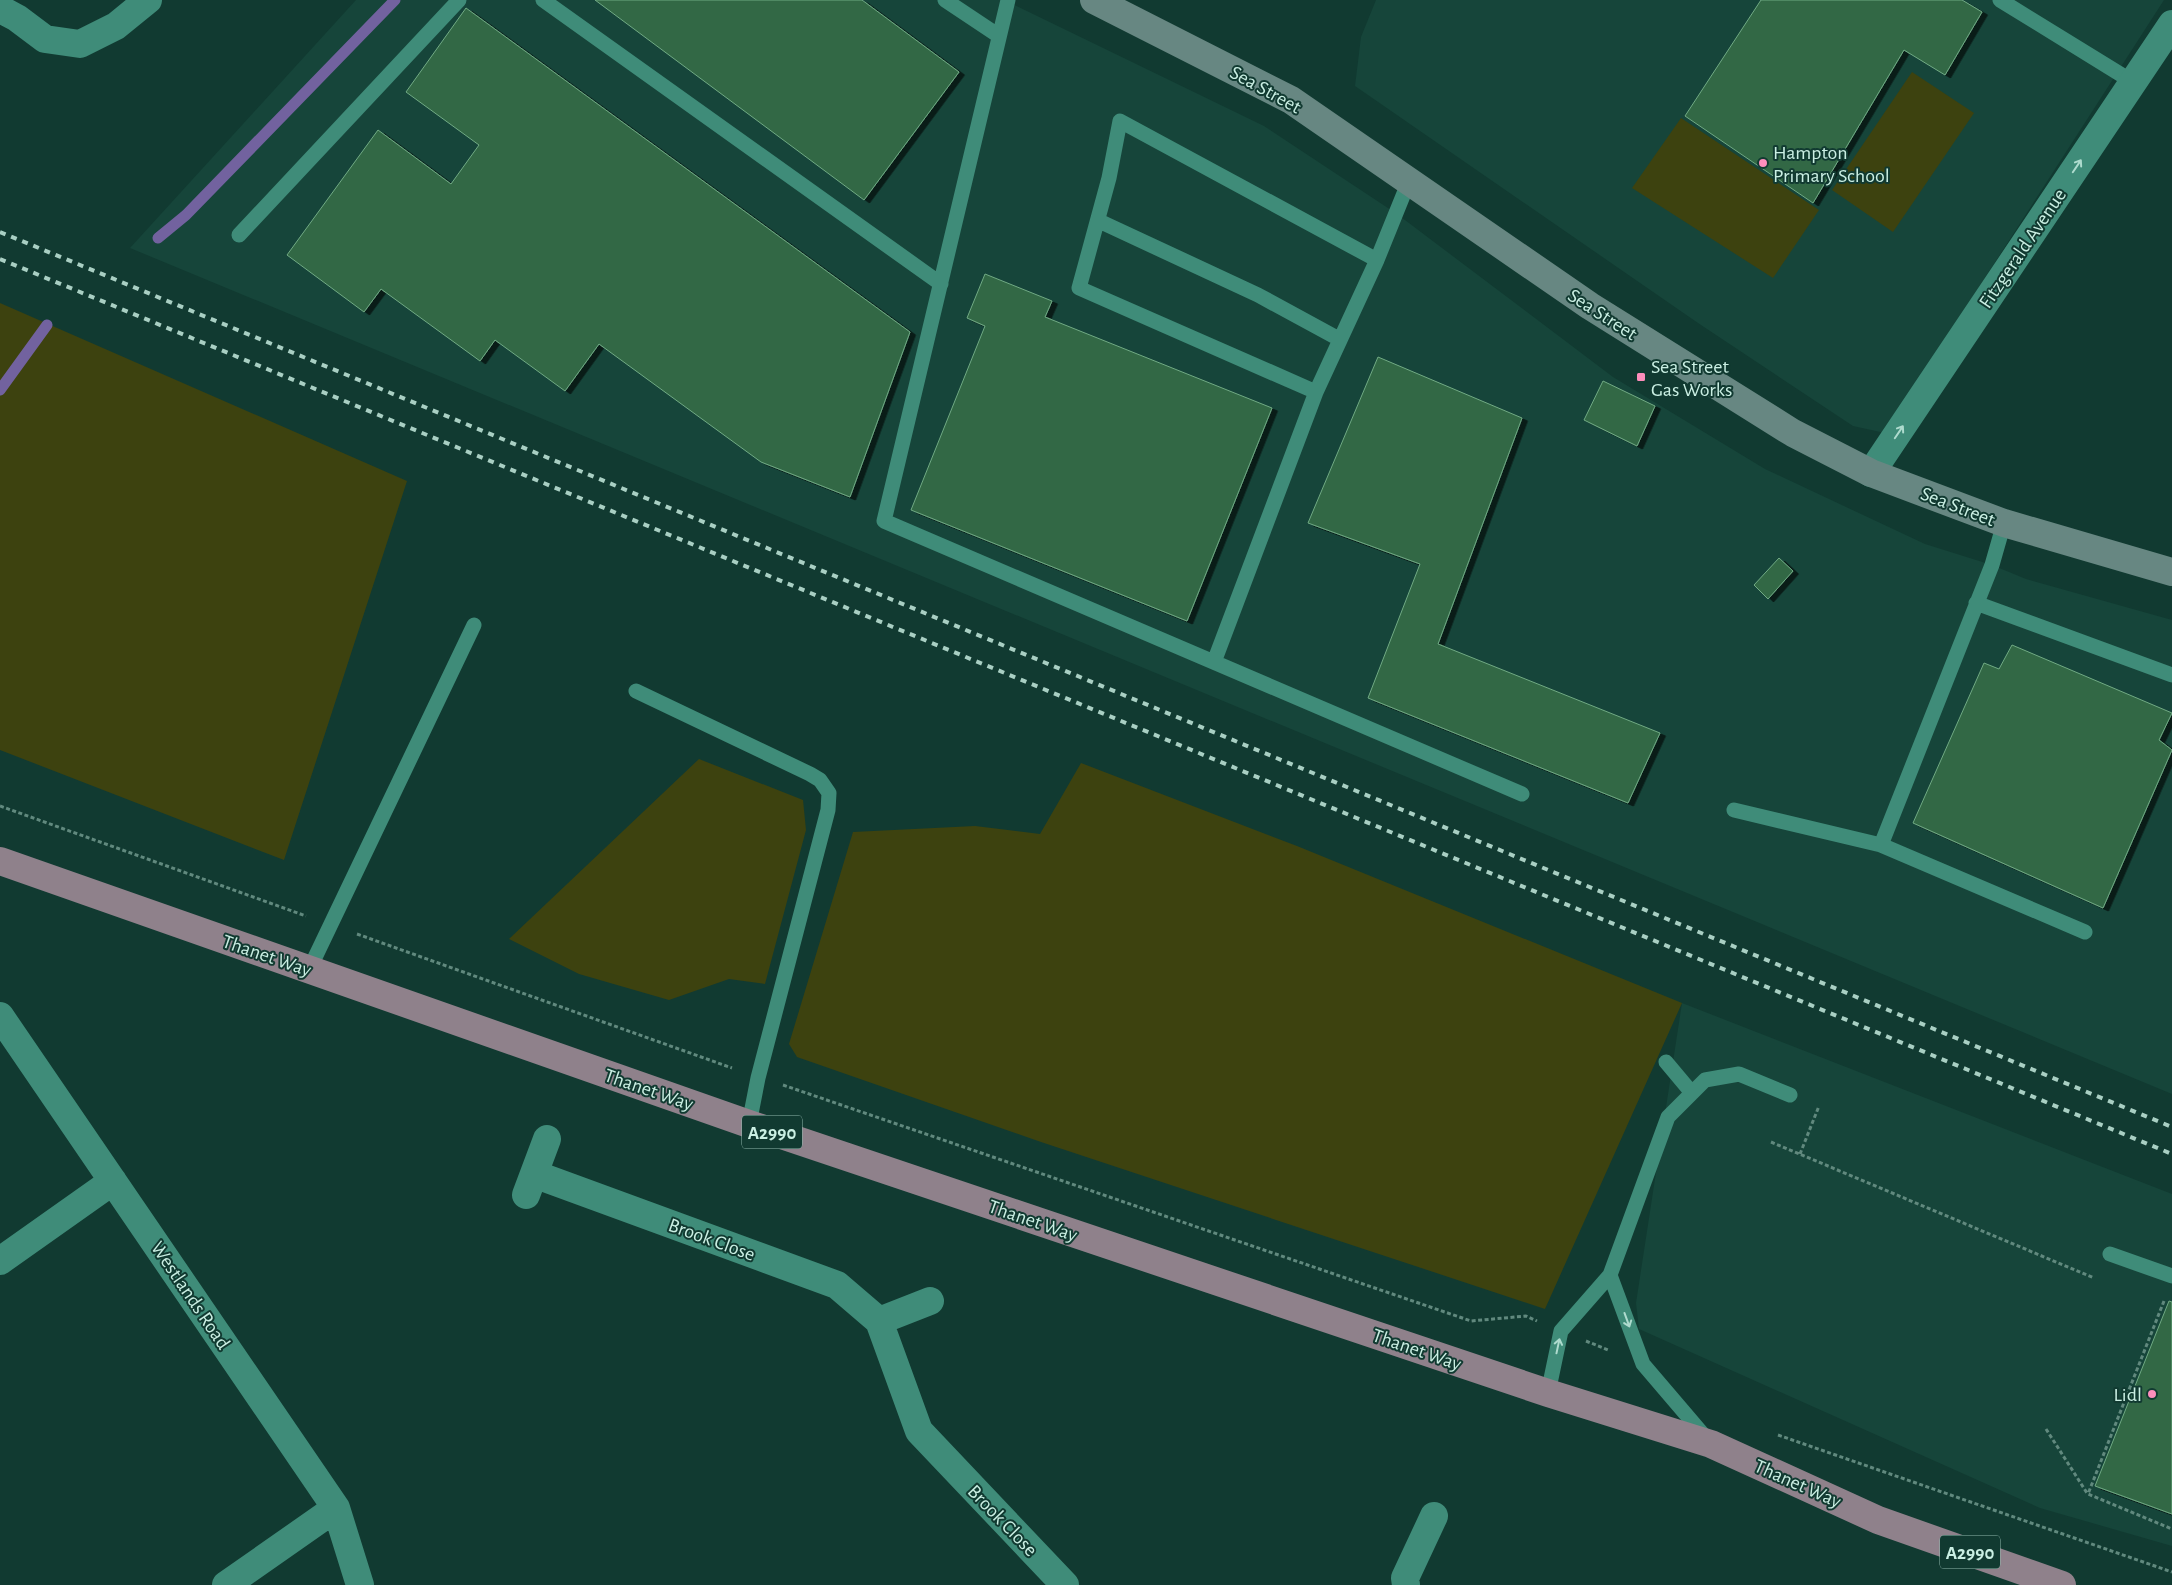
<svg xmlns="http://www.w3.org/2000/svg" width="2172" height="1585" viewBox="0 0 2172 1585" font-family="'Alegreya Sans',sans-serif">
<defs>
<filter id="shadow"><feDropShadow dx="5.5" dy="3" stdDeviation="0" flood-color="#0009"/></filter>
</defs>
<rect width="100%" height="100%" fill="#113a31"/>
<path fill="#16453a" d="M356 0H1004L1264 126 1397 214 1613 377 1765 469 1925 544 1992 565 2026 579 2172 620V1094L130 248Z
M1376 0H2164L1885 433 1853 426 1698 323 1355 86 1361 37Z
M1682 1003 2172 1194V1546L2040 1508 1639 1329 1636 1303Z"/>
<path fill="#3d420f" d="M1912 72 1974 113 1893 232 1832 190Z
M1681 118 1819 210 1773 278 1632 188Z
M0 303 407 481 284 860 0 750Z
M699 759 803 800 806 830 765 984 729 979 669 1000 579 974 509 939Z
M1081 763 1297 846 1682 1003 1545 1309 1041 1142 797 1057 789 1044 853 832 975 826 1040 834Z"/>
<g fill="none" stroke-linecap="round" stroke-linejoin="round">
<path stroke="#72629f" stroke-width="11" d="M158 238 186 215 395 0
M0 390 47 325"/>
</g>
<path fill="#306845" stroke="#71aa84" filter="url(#shadow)" d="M595 0H862L959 72 864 200Z
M1761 0H1962L1982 12 1945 75 1904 50 1813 203 1685 116Z
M466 8 910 332 850 497 761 462 599 344 565 391 495 340 480 361 381 289 364 312 287 255 378 130 451 184 479 145 406 92Z
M985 274 1052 301 1045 317 1272 408 1187 621 911 510 985 326 967 318Z
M1378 357 1522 418 1438 644 1660 733 1628 803 1368 698 1420 564 1308 523Z
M1603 381 1655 406 1637 446 1584 420Z
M1779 558 1793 571 1768 599 1754 585Z
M2012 645 2172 713 2159 740 2172 750 2103 908 1913 823 1984 663 1999 669Z
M2169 1301 2172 1302V1514L2095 1486Z"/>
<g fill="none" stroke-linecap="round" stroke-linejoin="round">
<path stroke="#61897e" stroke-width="3" stroke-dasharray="4 2.5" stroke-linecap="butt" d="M0 806 306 916
M357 934 732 1068
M783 1085 1471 1321 1526 1316 1537 1321
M1771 1142 2094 1278
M1800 1154 1819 1106
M2164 1301 2088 1494 2172 1529
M1586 1341 1608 1350
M2046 1429 2087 1493
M1778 1435 2172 1572"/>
<path stroke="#3f8c79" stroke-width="15" d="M543 0 941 284
M945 0 999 36
M1008 0 884 521 1522 794
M2000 0 2133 82
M1099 221 1258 295 1339 339
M239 235 459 0
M1377 260 1316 392 1079 288 1109 178 1120 121 1377 260 1409 181
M1976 603 2172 675
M1214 662 1316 392
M636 691 810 774 820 780 829 793 828 810 758 1078 749 1124
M1734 810 1881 845 2085 932
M1881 845 1992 565 2004 523
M309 970 474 625
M1666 1062 1692 1093
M2110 1254 2172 1276
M1610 1275 1643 1364 1707 1439
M1548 1393 1561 1331 1610 1275 1668 1117 1705 1080 1739 1074 1790 1095"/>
<path stroke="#3f8c79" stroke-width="28" d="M0 9 17 18 45 39 80 44 116 26 148 0
M1871 473 2172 24
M0 1016 336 1508 360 1585
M534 1174 837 1285 879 1321 919 1431 1065 1585
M526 1195 547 1139
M0 1261 113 1181
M879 1321 930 1301
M226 1585 336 1508
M1406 1585 1405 1578 1434 1516"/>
<path stroke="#678782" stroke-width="28" d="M1094 0 1291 100 1590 306 1793 433 1871 473 2004 523 2172 572"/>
<path stroke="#8f818b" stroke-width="28" d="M0 861 749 1124 1548 1393 1711 1444 1878 1520 2062 1585"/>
<path stroke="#a9cfc3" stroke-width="4" stroke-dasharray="6 6" stroke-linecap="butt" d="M0 232 2172 1127
M0 259 2172 1154"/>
</g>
<defs><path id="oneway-shaft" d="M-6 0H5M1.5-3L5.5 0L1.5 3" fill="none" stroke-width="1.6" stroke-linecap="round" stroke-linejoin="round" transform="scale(1.25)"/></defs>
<g stroke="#aedbce">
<use href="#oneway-shaft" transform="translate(2077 166) rotate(-56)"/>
<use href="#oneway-shaft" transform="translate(1899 432) rotate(-56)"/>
<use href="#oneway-shaft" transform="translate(1627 1320) rotate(70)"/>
<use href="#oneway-shaft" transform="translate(1558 1346) rotate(-78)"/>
</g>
<g fill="#fe8ebc" stroke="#113a31" stroke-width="2">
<circle cx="1763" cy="163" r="5"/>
<rect x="1636" y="372" width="10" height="10" rx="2.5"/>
<circle cx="2152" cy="1394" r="5"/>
</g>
<g text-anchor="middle" stroke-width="4" stroke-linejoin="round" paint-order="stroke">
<g fill="#113a31" stroke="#92b9ae" stroke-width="1">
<rect x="742" y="1115.5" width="60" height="33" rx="4"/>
<rect x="1940" y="1535.5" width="60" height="33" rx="4"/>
</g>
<g font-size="19" font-weight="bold" fill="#caefe3">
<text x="772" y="1139">A2990</text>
<text x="1970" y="1559">A2990</text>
</g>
<g font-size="20" fill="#caefe3" stroke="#113a31">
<text transform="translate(1266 89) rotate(29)" y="7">Sea Street</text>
<text transform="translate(2022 248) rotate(-56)" y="7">Fitzgerald Avenue</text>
<text transform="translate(1603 314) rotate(33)" y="7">Sea Street</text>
<text transform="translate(1958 506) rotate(21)" y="7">Sea Street</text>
<text transform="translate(267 955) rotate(19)" y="7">Thanet Way</text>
<text transform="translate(649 1089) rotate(19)" y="7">Thanet Way</text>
<text transform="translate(1033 1220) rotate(19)" y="7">Thanet Way</text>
<text transform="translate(712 1239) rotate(20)" y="7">Brook Close</text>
<text transform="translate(191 1295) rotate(56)" y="7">Westlands Road</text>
<text transform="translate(1417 1349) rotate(19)" y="7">Thanet Way</text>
<text transform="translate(1798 1483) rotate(24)" y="7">Thanet Way</text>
<text transform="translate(1003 1520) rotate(46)" y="7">Brook Close</text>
</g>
<g font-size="20" fill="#caefe3" stroke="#113a31" text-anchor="start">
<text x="1773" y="159">Hampton<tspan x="1773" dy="23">Primary School</tspan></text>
<text x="1651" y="373">Sea Street<tspan x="1651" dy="23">Gas Works</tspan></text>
<text x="2142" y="1401" text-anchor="end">Lidl</text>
</g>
</g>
</svg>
